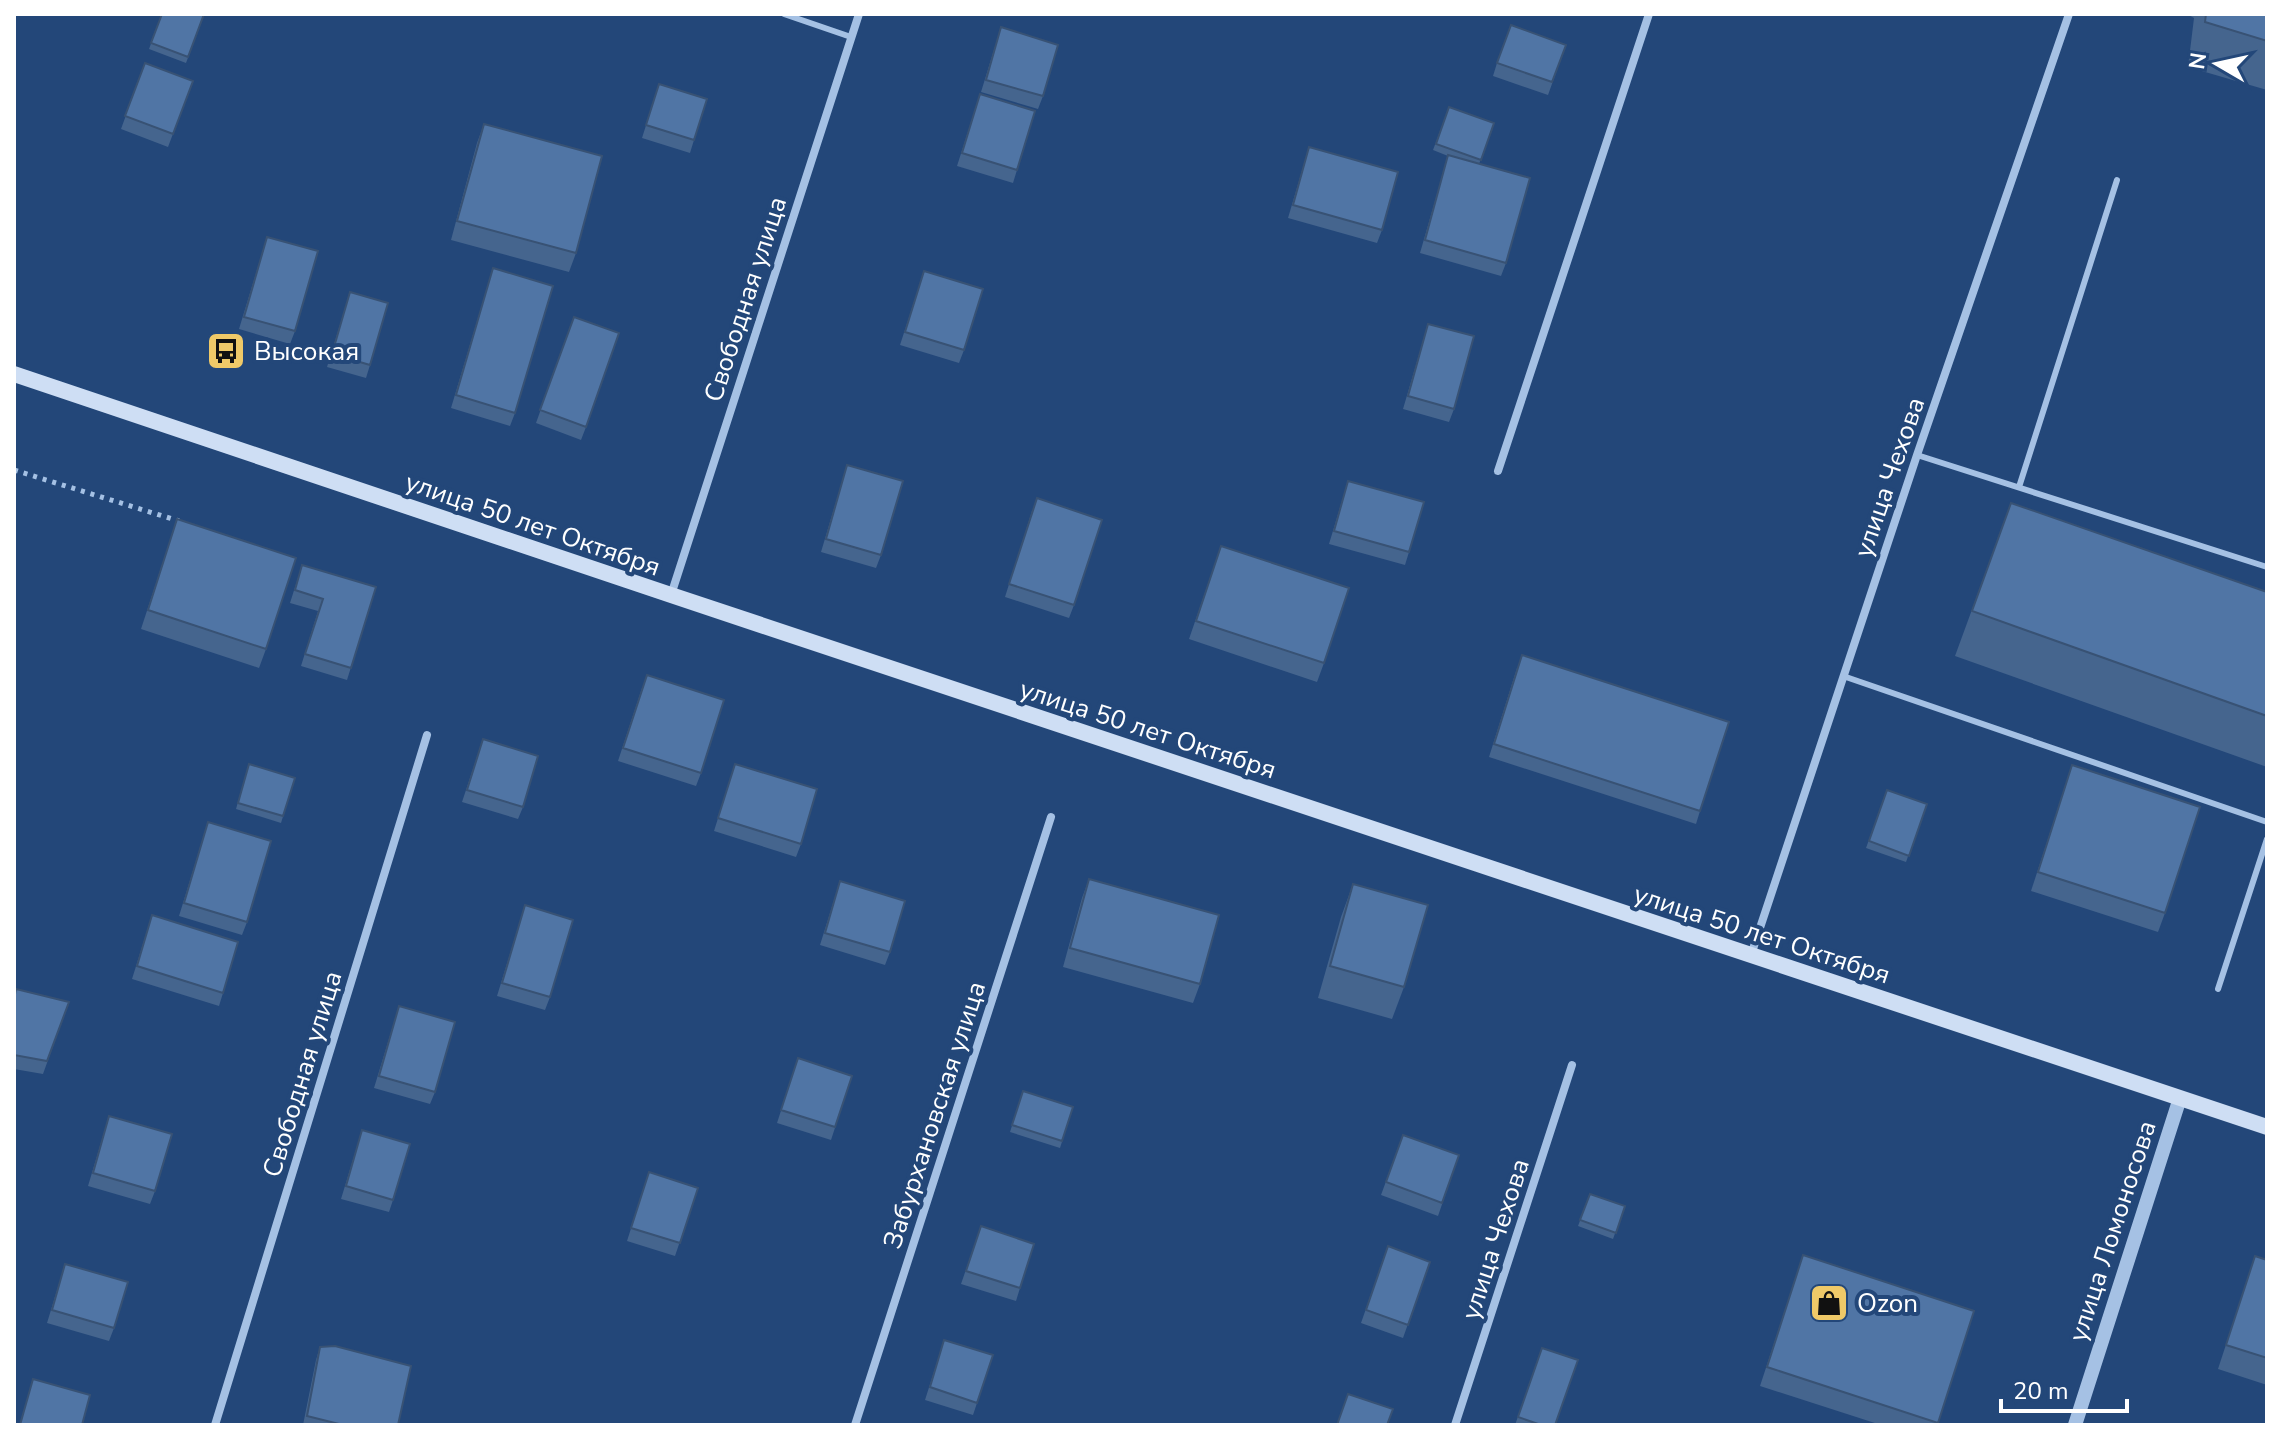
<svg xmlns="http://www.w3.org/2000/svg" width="2281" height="1439" viewBox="0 0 2281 1439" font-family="'Nunito Sans',sans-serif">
<rect width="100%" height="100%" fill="#234779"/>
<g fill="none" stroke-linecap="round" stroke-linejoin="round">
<path stroke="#a5c1e4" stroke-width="5" stroke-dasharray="4 6" stroke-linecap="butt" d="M14 470 179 521"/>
<path stroke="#a5c1e4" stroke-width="6" d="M784 14 851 37
M1917 455 2267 567
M2019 487 2117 180
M1843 676 2267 822
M2218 989 2267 839"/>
<path stroke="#a5c1e4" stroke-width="8" d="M1498 471 1649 14
M671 595 859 14
M1751 955 1917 455 2069 14
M215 1425 427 735
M855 1425 1051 817
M1455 1425 1572 1065"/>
<path stroke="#a5c1e4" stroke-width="14" d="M2075 1425 2180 1098"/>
<path stroke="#cedef4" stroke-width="16" d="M14 374 671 595 2267 1127"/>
</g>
<path fill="#45658e" d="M162 14H204L186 63 149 49Z
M2187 14H2267V90L2188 67 2194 18Z
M1001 27 1043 96 1038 109 981 92Z
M1566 45 1548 95 1493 76 1497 63Z
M145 63 193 81 168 147 121 129Z
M659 84 694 140 690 153 642 138Z
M980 94 1017 170 1013 183 957 166Z
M1449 107 1494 123 1479 164 1506 263 1501 276 1420 253 1448 156 1433 150Z
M484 124 576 253 569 272 451 240 477 143Z
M1309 147 1382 230 1377 243 1288 218Z
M267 237 295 331 290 344 239 329Z
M493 268 515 413 510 426 451 408Z
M924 271 964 350 959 363 900 345Z
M350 292 370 365 366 378 327 367Z
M574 317 586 427 581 440 536 423Z
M1428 324 1454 409 1449 422 1403 409Z
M847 465 881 555 876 568 821 552Z
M1348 481 1409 552 1405 565 1329 544Z
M2011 503 2267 592V767L1955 656Z
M1032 511 1074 605 1069 618 1005 597Z
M177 519 266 649 259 668 141 629Z
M1221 546 1324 663 1317 682 1189 639Z
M302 565 376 587 347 680 301 666 318 611 290 603Z
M1517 668 1700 811 1696 824 1489 757Z
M642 688 701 773 696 786 618 761Z
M483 739 523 807 518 819 462 802Z
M735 764 801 844 796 857 714 831Z
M2072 765 2165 913 2158 932 2031 891Z
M247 770 295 778 281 823 236 809Z
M1887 790 1927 804 1906 862 1866 848Z
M208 822 247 922 242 935 179 916Z
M1089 879 1200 984 1193 1003 1063 967 1082 898Z
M840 881 890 952 885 965 820 945Z
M1353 884 1404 987 1392 1019 1318 998 1341 917Z
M525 905 550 997 545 1010 497 996Z
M152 915 223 993 219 1006 132 979Z
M16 989 69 1002 43 1074 14 1069V995Z
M399 1006 435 1092 430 1104 374 1088Z
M798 1058 852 1076 831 1140 777 1123Z
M1023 1091 1073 1107 1060 1148 1010 1132Z
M109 1116 155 1191 150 1204 88 1186Z
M362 1130 393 1200 389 1212 341 1199Z
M1403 1135 1459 1155 1438 1216 1381 1195Z
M649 1172 698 1188 675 1256 627 1241Z
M1590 1194 1625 1206 1613 1239 1578 1226Z
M981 1226 1020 1288 1016 1301 961 1284Z
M1388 1246 1430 1262 1403 1338 1361 1323Z
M1803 1255 1974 1311 1937 1425H1881L1760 1386Z
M2255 1256 2267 1260V1385L2218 1369Z
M65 1264 114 1328 109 1341 47 1323Z
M944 1340 993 1355 973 1415 925 1400Z
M320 1347 398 1425H303L316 1360Z
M1542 1348 1555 1425H1515Z"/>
<path fill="#5075a5" stroke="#385274" stroke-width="2" d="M162 14H204L188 57 151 43Z
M2206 14H2267V41L2205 22Z
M1511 25 1566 45 1552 82 1497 63Z
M1001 27 1058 45 1043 96 986 80Z
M145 63 193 81 173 134 125 116Z
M659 84 707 99 694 140 646 125Z
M980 94 1035 111 1017 170 962 153Z
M1449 107 1494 123 1481 160 1436 144Z
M484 124 602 156 576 253 457 221Z
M1309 147 1398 172 1382 230 1293 205Z
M1448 155 1530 178 1506 263 1425 240Z
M267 237 318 251 295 331 244 317Z
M493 268 553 286 515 413 456 395Z
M924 271 983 289 964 350 905 332Z
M350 292 388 303 370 365 332 354Z
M574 317 619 333 586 427 540 410Z
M1428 324 1474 336 1454 409 1408 396Z
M847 465 903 481 881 555 826 539Z
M1348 481 1424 502 1409 552 1334 531Z
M1037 498 1102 520 1074 605 1009 584Z
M2011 503 2267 592V716L1972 611Z
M177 519 296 558 266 649 148 610Z
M1221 546 1349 588 1324 663 1196 621Z
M302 565 376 587 351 668 305 654 323 599 295 590Z
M1522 655 1729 722 1700 811 1494 744Z
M647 675 724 700 701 773 623 748Z
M483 739 538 756 523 807 467 790Z
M249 764 295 778 283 816 238 803Z
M735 764 817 789 801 844 718 818Z
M2072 765 2200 807 2165 913 2038 872Z
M1887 790 1927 804 1909 856 1869 841Z
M208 822 271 841 247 922 184 903Z
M1089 879 1219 915 1200 984 1070 948Z
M840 881 905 901 890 952 825 933Z
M1353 884 1428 905 1404 987 1330 966Z
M525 905 573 920 550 997 502 983Z
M152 915 238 942 223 993 137 966Z
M16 989 69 1002 47 1061 14 1055V999Z
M399 1006 455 1022 435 1092 379 1076Z
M798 1058 852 1076 835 1127 781 1110Z
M1023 1091 1073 1107 1062 1141 1012 1125Z
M109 1116 172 1134 155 1191 93 1173Z
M362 1130 410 1144 393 1200 346 1186Z
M1403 1135 1459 1155 1442 1203 1386 1182Z
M649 1172 698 1188 680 1243 631 1228Z
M1590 1194 1625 1206 1616 1233 1580 1220Z
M981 1226 1034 1244 1020 1288 966 1271Z
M1388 1246 1430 1262 1408 1325 1366 1310Z
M1803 1255 1974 1311 1938 1423 1767 1367Z
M2255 1256 2267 1260V1358L2226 1345Z
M65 1264 128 1282 114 1328 52 1310Z
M944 1340 993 1355 977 1403 930 1387Z
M335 1346 411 1366 398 1425H343L307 1416 320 1347Z
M1542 1348 1578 1360 1555 1425H1541L1518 1417Z
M33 1379 90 1395 82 1425H20Z
M1348 1394 1393 1409 1387 1425H1337Z"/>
<defs>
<symbol id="bus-square" viewBox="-11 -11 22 22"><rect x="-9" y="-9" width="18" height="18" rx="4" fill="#efc968" stroke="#234779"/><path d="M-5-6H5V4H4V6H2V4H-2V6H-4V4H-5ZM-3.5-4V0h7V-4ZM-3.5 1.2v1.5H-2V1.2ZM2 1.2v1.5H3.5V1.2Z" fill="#111"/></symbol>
<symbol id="shop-square" viewBox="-11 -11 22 22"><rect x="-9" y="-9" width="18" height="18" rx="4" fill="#efc968" stroke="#234779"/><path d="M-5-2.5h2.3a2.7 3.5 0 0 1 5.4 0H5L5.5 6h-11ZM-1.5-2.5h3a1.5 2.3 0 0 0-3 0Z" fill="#111"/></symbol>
</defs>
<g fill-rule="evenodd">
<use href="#bus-square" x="204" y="329" width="44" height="44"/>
<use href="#shop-square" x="1807" y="1281" width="44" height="44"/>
</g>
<g text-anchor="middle" stroke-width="8" stroke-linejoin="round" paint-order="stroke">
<g font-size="26" fill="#fff" stroke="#234779">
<text transform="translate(745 299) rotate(-72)" y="9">Свободная улица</text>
<text transform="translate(1889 477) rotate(-71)" y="9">улица Чехова</text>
<text transform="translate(533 524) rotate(19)" y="9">улица 50 лет Октября</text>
<text transform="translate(1148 729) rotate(18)" y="9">улица 50 лет Октября</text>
<text transform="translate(1762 934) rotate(18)" y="9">улица 50 лет Октября</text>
<text transform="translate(302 1074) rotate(-73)" y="9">Свободная улица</text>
<text transform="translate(934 1115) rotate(-72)" y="9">Забурхановская улица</text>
<text transform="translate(2112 1231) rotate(-72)" y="9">улица Ломоносова</text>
<text transform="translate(1495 1239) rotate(-72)" y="9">улица Чехова</text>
</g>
<g font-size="26" fill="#fff" stroke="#234779" text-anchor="start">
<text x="254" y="360">Высокая</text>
<text x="1857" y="1312">Ozon</text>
</g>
</g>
<rect width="2281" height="1439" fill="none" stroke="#ffffff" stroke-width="32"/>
<g transform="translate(2217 64) rotate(279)" stroke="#234779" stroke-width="6" paint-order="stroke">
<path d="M0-6L14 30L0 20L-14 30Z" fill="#ffffff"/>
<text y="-12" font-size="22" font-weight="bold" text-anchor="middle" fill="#ffffff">N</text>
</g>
<path d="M2001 1399v12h126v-12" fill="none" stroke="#ffffff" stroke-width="4"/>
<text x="2013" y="1399" font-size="24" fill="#ffffff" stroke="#234779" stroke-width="6" paint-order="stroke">20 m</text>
</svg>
